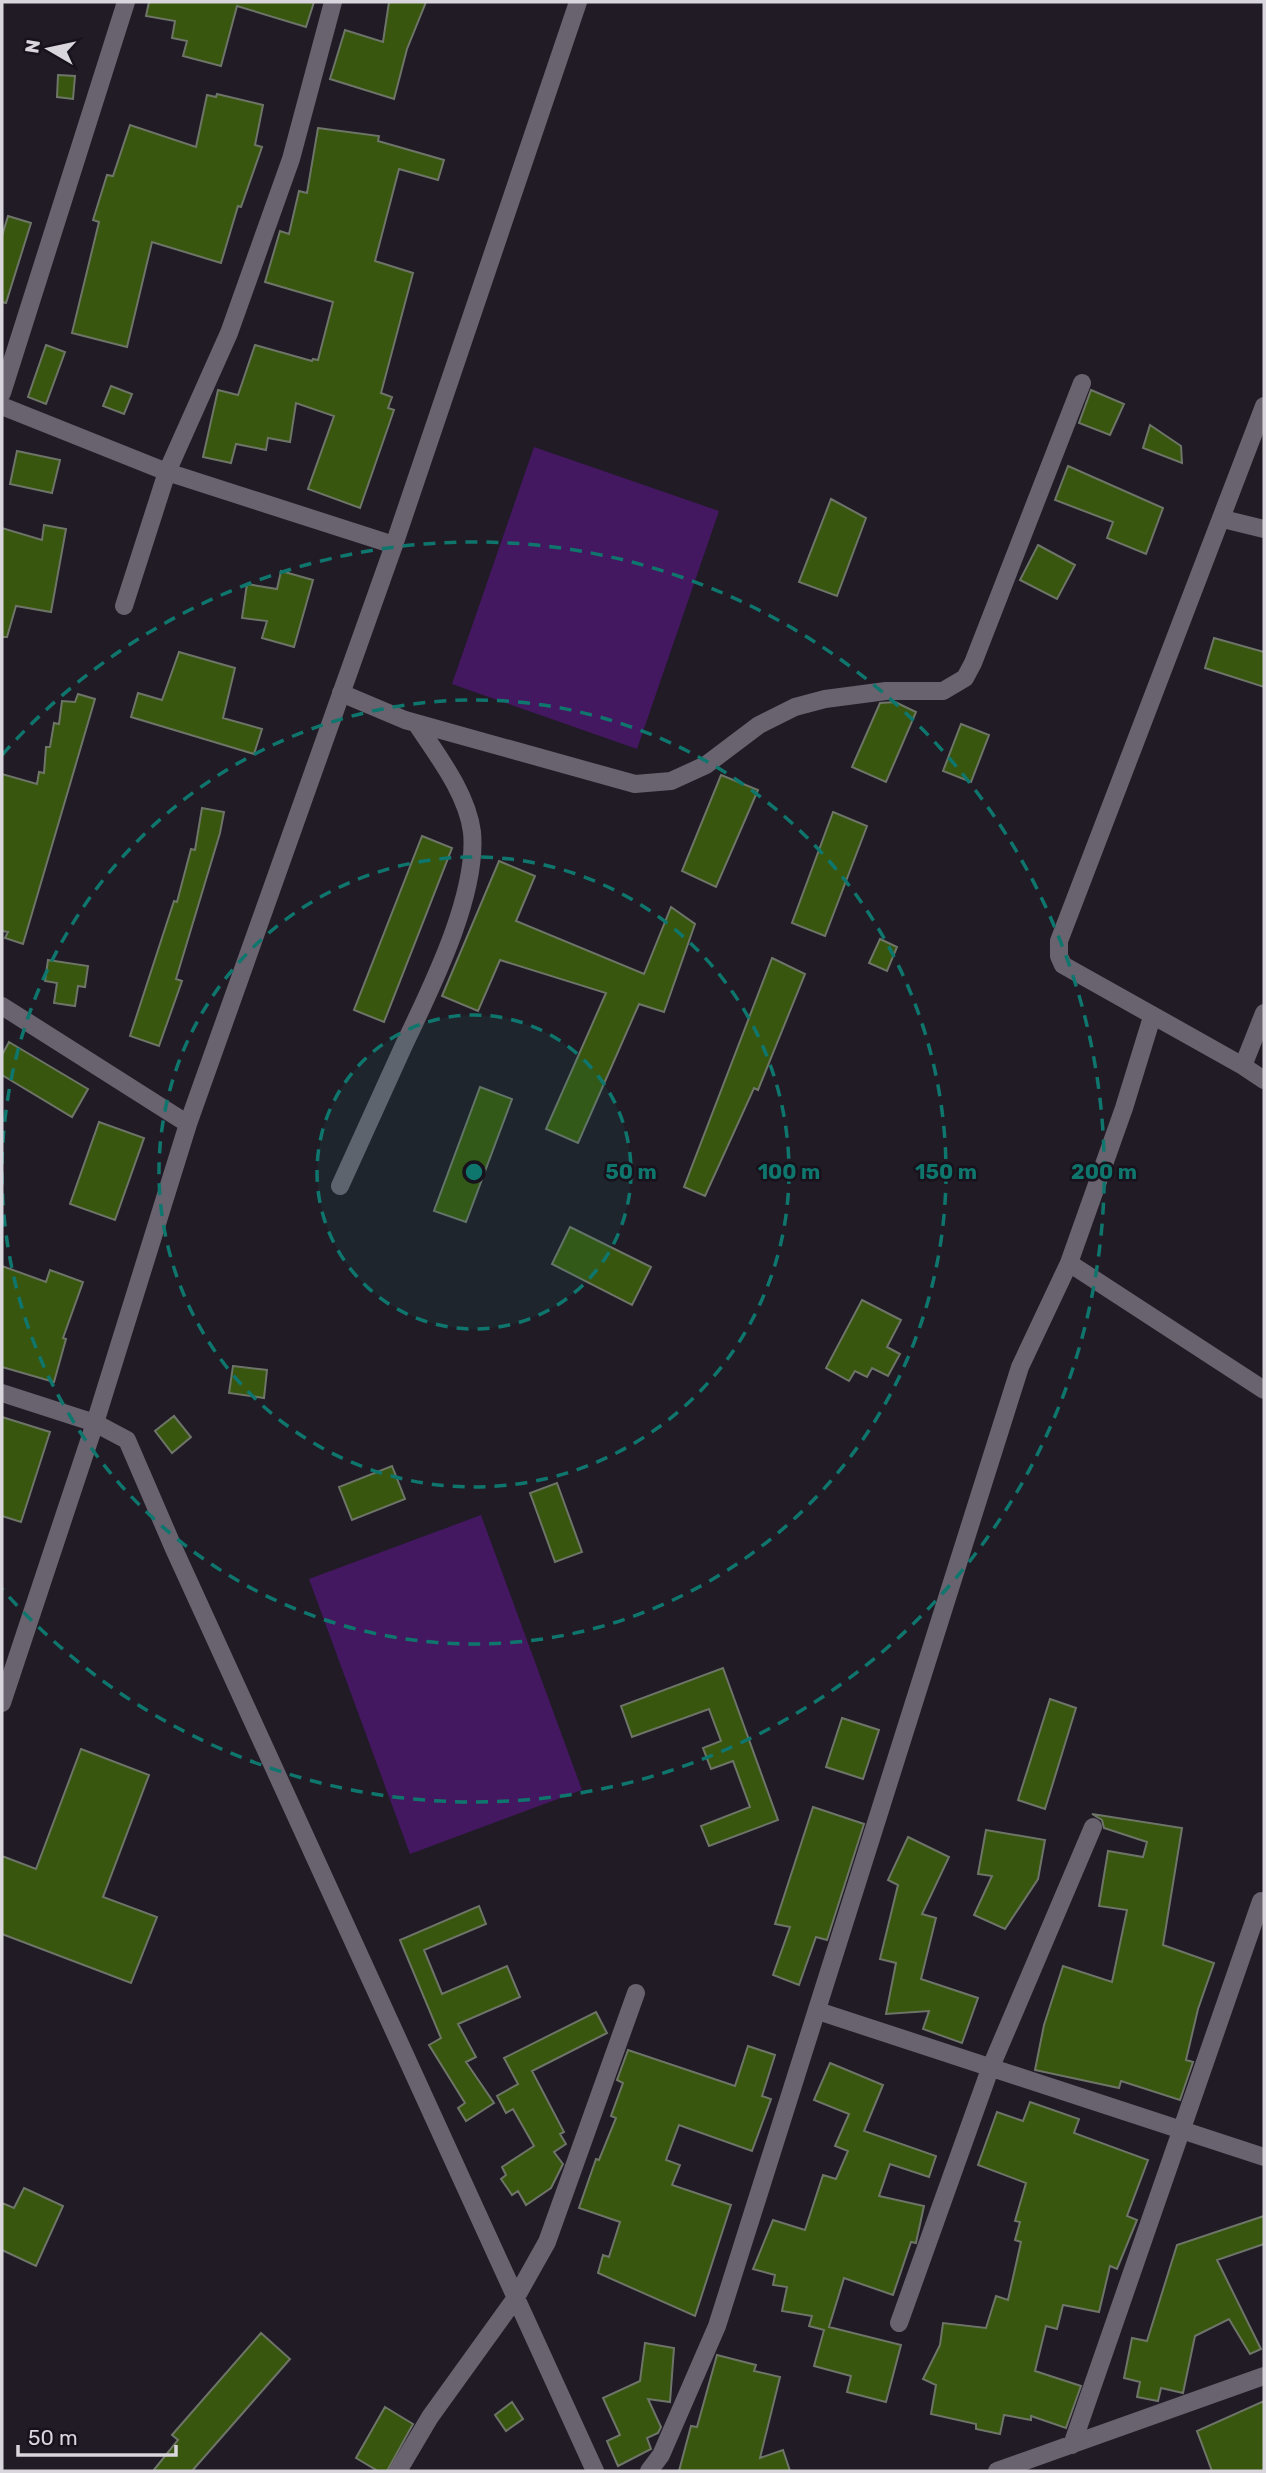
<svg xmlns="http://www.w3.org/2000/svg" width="1266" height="2473" viewBox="0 0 1266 2473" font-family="Rubik,sans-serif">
<rect width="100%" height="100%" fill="#201b25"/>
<path fill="#441860" d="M534 447 719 511 637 749 452 684Z
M481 1515 582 1790 410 1854 309 1579Z"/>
<path fill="#38560e" stroke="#6e7568" stroke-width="2" d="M149 2H314L306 27 237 6 221 66 183 56 187 41 172 38 175 21 146 16Z
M389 2H426L407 49 394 99 330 79 345 30 383 42Z
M58 75 75 76 73 99 57 97Z
M217 94 263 105 255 145 262 147 241 207 238 206 221 263 152 242 127 347 72 333 99 222 93 220 107 175 113 176 130 125 196 147 207 95 216 97Z
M318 128 379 136 378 141 444 160 438 180 399 169 375 261 413 273 381 393 392 397 388 408 394 410 360 508 308 489 334 416 296 403 290 442 268 438 266 450 236 444 231 463 203 457 218 390 238 395 255 345 312 361 313 359 318 360 333 302 265 282 280 231 289 234 299 191 307 193Z
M8 216 31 223 6 303 2 302V236Z
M46 345 65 352 46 404 28 397Z
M111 386 132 394 124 414 103 406Z
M1091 390 1124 404 1110 435 1079 423Z
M1150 425 1181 446 1182 463 1143 448Z
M17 451 60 460 52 493 10 484Z
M1068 466 1163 508 1146 554 1107 538 1113 522 1055 500Z
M831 499 866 518 837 596 799 582Z
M44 525 66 529 51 612 16 606 7 637H2V528L42 540Z
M1038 545 1075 565 1057 599 1020 580Z
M281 571 313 580 294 647 262 638 267 621 242 618 247 584 277 589Z
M1214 638 1264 652V687L1205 668Z
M179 652 235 668 223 718 262 729 254 754 131 717 138 693 162 700Z
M78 694 95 699 23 944 5 938 8 932 2 931V774L37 784 39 772 44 773 46 747H50L54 723 59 724 62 701 75 702Z
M895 702 916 712 886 782 852 767 880 703Z
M961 724 989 735 971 782 943 771Z
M721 775 758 790 716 887 682 871Z
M202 808 224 812 220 833 176 979 182 981 159 1046 130 1036 174 901 177 902 191 849 195 850Z
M833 812 867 826 825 936 792 923Z
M422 836 452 848 384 1022 354 1010Z
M499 861 535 876 516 921 644 974 671 907 695 924 664 1012 639 1004 578 1143 546 1129 606 993 500 960 478 1011 442 996Z
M880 939 897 947 887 971 869 963Z
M772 958 805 974 758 1090 754 1088 705 1196 684 1187Z
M48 960 88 966 85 987 78 986 75 1006 54 1003 57 983 45 981Z
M9 1042 88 1089 72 1117 2 1075V1055Z
M480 1087 512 1099 466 1222 434 1211Z
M99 1122 144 1138 115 1220 70 1204Z
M570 1227 651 1267 632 1305 552 1264Z
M2 1266 46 1282 50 1270 83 1282 63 1338 66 1339 54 1382 2 1367Z
M862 1300 901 1320 887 1347 900 1354 888 1376 872 1368 867 1377 855 1371 849 1381 826 1368Z
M233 1366 267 1370 264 1398 229 1393Z
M174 1416 191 1437 172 1453 155 1431Z
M2 1417 50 1432 21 1522 2 1516Z
M392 1466 405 1499 352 1520 339 1487Z
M557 1483 582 1552 555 1562 530 1493Z
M723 1668 778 1820 709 1846 701 1826 750 1807 733 1761 711 1769 703 1748 721 1741 709 1709 632 1737 621 1706Z
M1050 1699 1076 1708 1045 1809 1018 1800Z
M842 1718 879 1730 863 1779 826 1767Z
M81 1749 149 1775 103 1897 157 1917 131 1983 2 1934V1856L36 1869Z
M813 1807 864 1824 827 1940 816 1937 799 1985 773 1975 790 1927 775 1924Z
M1092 1814 1182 1828 1163 1945 1214 1963 1198 2009 1186 2060 1193 2062 1180 2100 1121 2081 1119 2088 1035 2070 1044 2025 1063 1966 1112 1982 1127 1910 1099 1906 1108 1851 1143 1857 1147 1842 1104 1828 1102 1820Z
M986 1830 1045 1840 1038 1879 1005 1929 974 1915 992 1876 978 1874Z
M908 1837 949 1857 922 1914 936 1918 921 1979 978 1998 962 2043 923 2029 929 2011 886 2014 896 1963 880 1959 898 1885 888 1880Z
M479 1906 486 1924 424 1950 442 1994 507 1966 520 1997 458 2024 476 2057 466 2062 494 2103 466 2121 458 2108 465 2103 429 2045 441 2038 400 1940Z
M596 2012 607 2033 532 2071 564 2132 560 2134 566 2144 554 2152 563 2164 551 2188 526 2205 518 2191 512 2195 501 2179 506 2175 502 2167 534 2146 513 2109 506 2113 497 2096 518 2084 504 2058Z
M748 2046 775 2055 762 2096 771 2099 752 2151 679 2125 666 2160 680 2165 672 2185 731 2205 695 2316 598 2273 603 2255 609 2257 620 2222 579 2208 596 2159 599 2160 616 2118 611 2116 623 2083 617 2080 628 2050 735 2086Z
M830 2063 883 2085 864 2131 936 2156 929 2177 890 2164 879 2196 924 2206 917 2238 916 2243 911 2242 893 2295 844 2278 829 2327 901 2345 886 2402 847 2392 851 2376 814 2366 824 2330 809 2326 812 2316 782 2311 787 2287 773 2285 775 2275 753 2269 773 2220 805 2230 823 2175 836 2179 848 2151 835 2146 849 2114 814 2100Z
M1030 2102 1079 2119 1074 2133 1148 2160 1127 2216 1137 2220 1117 2269 1110 2266 1099 2312 1063 2305 1057 2329 1046 2326 1035 2371 1081 2386 1066 2428 1031 2416V2420L1004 2415 1000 2434 976 2429V2424L931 2414 936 2385 923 2379 940 2345 943 2323 986 2328 996 2296 1008 2300 1021 2242 1015 2240 1020 2222 1015 2221 1026 2183 978 2165 997 2112 1023 2121Z
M24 2188 63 2206 36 2266 2 2250V2203L14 2208Z
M1264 2216V2244L1217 2260 1261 2349 1250 2354 1229 2319 1195 2336 1183 2393 1161 2388 1158 2401 1137 2397 1140 2382 1124 2378 1132 2338 1147 2341 1177 2245Z
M261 2333 290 2359 192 2471H153L178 2440 172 2435Z
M645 2343 674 2348 670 2402 648 2399 661 2427 658 2433 647 2438 651 2449 618 2466 607 2441 620 2435 603 2398 640 2381Z
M717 2355 756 2365 754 2371 780 2377 760 2458 783 2450 790 2471H679L691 2426 697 2427Z
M1264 2401V2471H1212L1197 2431Z
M512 2402 523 2419 506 2431 495 2415Z
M385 2407 413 2424 387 2471H378L356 2458Z"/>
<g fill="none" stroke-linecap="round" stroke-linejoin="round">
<path stroke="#69626f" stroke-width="18" d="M2 393 126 2
M2 406 167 472 394 545
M1223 519 1264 529
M124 606 167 472 229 333 291 159 333 2
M341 693 405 720 635 784 671 781 706 765 759 725 795 707 825 699 886 691H943L965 678 973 663 1082 383
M1264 1013 1243 1066 1264 1080
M1243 1066 1063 965 1059 956V941L1264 406
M340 1186C361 1139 383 1092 404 1045 431 988 478 895 472 832 467 793 437 755 416 723
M1069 1263 1264 1390
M2 1393 95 1423 127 1440 174 1549 595 2471
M818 2011 1264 2157
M899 2323 990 2069 1093 1827
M1072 2445 1261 1901
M398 2471 430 2417 515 2299 547 2242 636 1993
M649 2471 661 2455 717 2326 1020 1367 1069 1263 1124 1108 1152 1017
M997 2471 1264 2376"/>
<path stroke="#69626f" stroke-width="18" d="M2 1006 188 1124
M2 1703 95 1423 188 1124 394 545 578 2"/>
</g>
<circle cx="474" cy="1172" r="157" fill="#0f766e" fill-opacity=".12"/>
<g fill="none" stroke="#0f766e" stroke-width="3.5" stroke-dasharray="12 9">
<circle cx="474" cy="1172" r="157"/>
<circle cx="474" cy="1172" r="315"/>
<circle cx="474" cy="1172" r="472"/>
<path d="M2 755A630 630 0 1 1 2 1589"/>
</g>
<circle cx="474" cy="1172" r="10" fill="#0f766e" stroke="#17121c" stroke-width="3.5"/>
<g font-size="21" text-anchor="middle" font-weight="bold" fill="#0f766e" stroke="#17121c" stroke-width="5" stroke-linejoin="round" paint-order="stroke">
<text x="631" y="1179">50 m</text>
<text x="789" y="1179">100 m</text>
<text x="946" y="1179">150 m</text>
<text x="1104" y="1179">200 m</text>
</g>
<rect width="1266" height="2473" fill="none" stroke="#dad6dd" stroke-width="7"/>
<g transform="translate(49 49) rotate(279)" stroke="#17121c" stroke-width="5" paint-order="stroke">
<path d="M0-5L12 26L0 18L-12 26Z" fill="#dad6dd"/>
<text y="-10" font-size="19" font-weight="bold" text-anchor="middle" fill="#dad6dd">N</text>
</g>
<path d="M18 2445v10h158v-10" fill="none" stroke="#dad6dd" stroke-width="3.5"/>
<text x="28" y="2445" font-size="21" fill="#dad6dd" stroke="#17121c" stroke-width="5" paint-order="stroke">50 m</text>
</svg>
